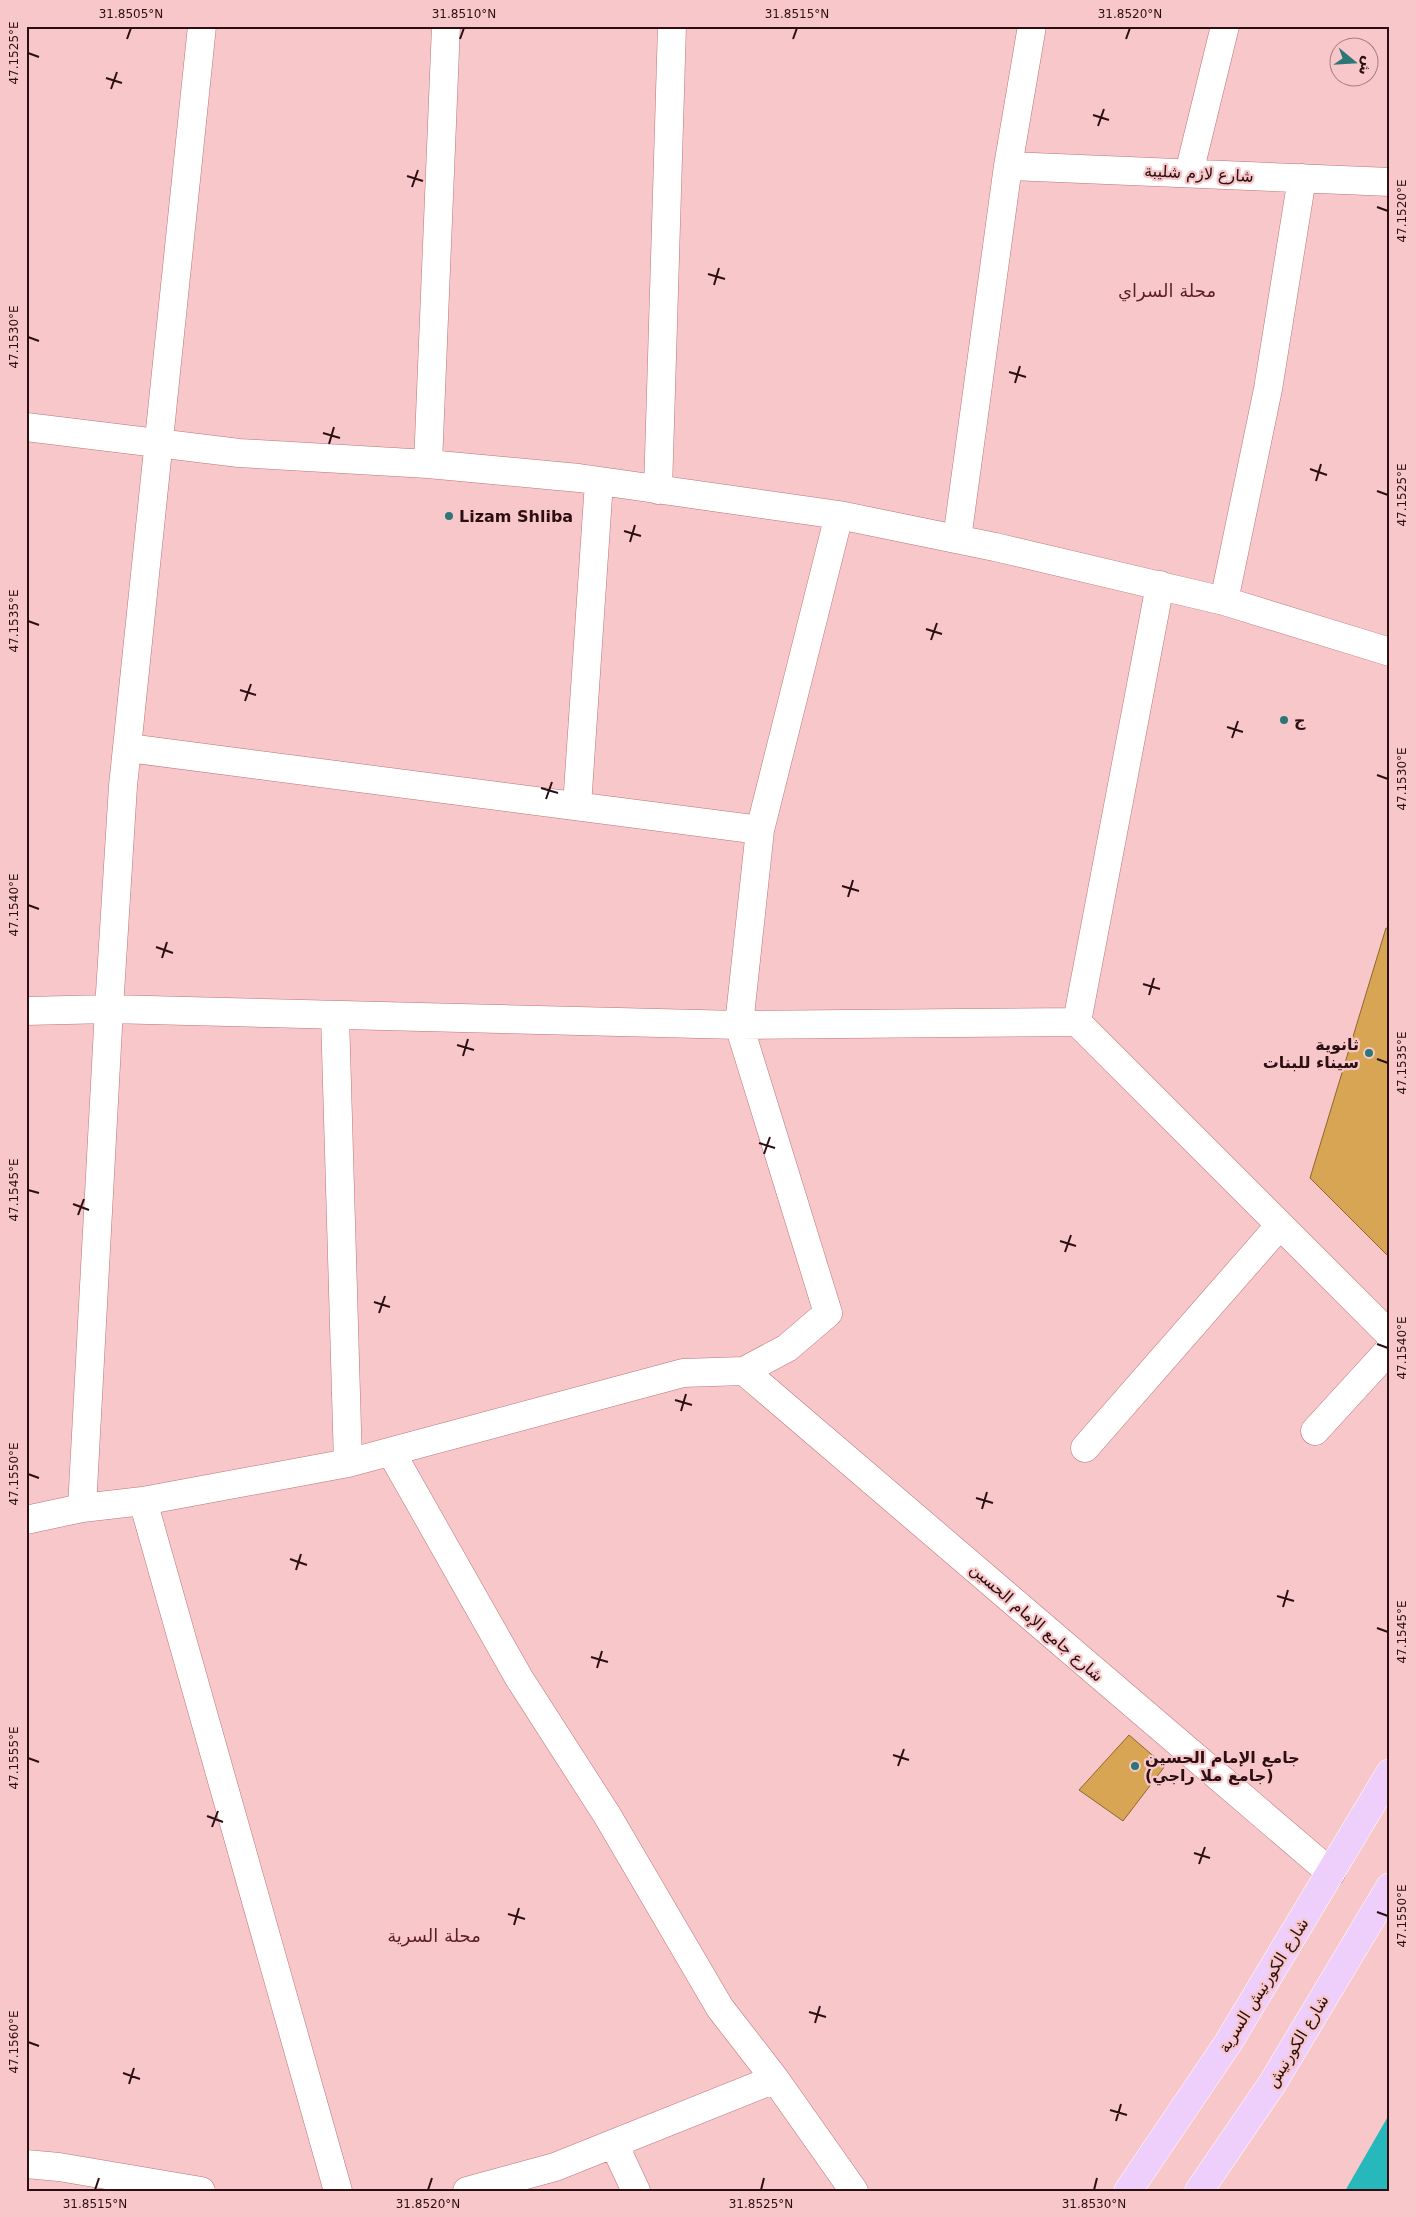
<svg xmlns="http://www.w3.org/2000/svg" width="1416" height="2217" viewBox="0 0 1416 2217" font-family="'DejaVu Sans',Cairo,sans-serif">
<rect width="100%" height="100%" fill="#f7c7c9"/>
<path fill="#26b8ba" d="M1390 2113V2191H1345Z"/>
<path fill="#d8a555" stroke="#8c672b" d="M1386 928 1390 929V1258L1310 1178Z
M1129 1735 1165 1766 1123 1821 1079 1790Z"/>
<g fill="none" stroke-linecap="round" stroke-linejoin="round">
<defs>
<path id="minor" d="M1008 166 1390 182
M1189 173 1225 26
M26 427 239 453 428 464 579 478 839 515 995 547 1224 601 1390 652
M428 464 446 26
M658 490 672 26
M957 539 1008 166 1032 26
M1224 601 1268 389 1302 178
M128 748 760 830
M577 806 599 482
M26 1011 109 1009 739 1025 1077 1022 1390 1335
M335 1015 348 1463
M1077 1022 1160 585
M744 1371 1331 1873
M1315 1431 1390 1349
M1085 1448 1280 1225
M391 1452 519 1678 607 1815 720 2008 775 2079 854 2191
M143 1501 338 2191
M82 1508 109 1009 123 786 202 26
M26 1520 82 1508 143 1501 348 1463 683 1373 744 1371 787 1348 828 1313 739 1025 760 830 839 515
M614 2144 636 2191
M26 2164 59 2167 201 2191
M467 2191 555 2167 775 2079"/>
<path id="major" d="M1128 2191 1228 2043 1390 1773
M1199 2191 1272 2084 1390 1887"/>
</defs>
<use href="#minor" stroke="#bb7477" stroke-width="29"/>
<use href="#major" stroke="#fff" stroke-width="29"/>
<use href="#minor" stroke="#fff" stroke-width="28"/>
<use href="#major" stroke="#eecefa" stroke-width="28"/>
</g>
<path fill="none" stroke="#2b0f12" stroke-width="2" d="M127 39 131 28M460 39 464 28M793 39 797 28M1126 39 1130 28M28 53 39 57M106 78 122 83M111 89 117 72M1093 115 1109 120M1098 126 1104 109M407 176 423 181M412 187 418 170M1377 207 1388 211M708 274 725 279M714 285 719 268M28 337 39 341M1009 372 1026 377M1015 383 1020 366M323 433 340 438M329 444 334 427M1310 469 1327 475M1316 481 1321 464M1377 491 1388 495M624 531 641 536M630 542 635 525M28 621 39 625M926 629 942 634M931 640 937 623M240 690 256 695M245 701 251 684M1227 727 1243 732M1232 738 1238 721M1377 775 1388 779M541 788 558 793M546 799 552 782M842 886 859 891M848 897 853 880M28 905 39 909M156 947 173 953M162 958 167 942M1143 984 1160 989M1149 995 1154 978M457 1045 474 1050M463 1056 468 1039M1377 1059 1388 1063M759 1143 775 1148M764 1154 770 1137M28 1190 39 1193M73 1204 89 1210M78 1215 84 1199M1060 1241 1076 1246M1065 1252 1071 1235M374 1302 390 1307M379 1313 385 1296M1377 1344 1388 1348M675 1400 692 1405M681 1411 686 1394M28 1474 39 1478M976 1498 993 1503M982 1509 987 1492M290 1559 307 1565M296 1570 301 1554M1277 1596 1294 1601M1283 1607 1288 1590M1377 1628 1388 1632M591 1657 608 1662M597 1668 602 1651M893 1755 909 1760M28 1758 39 1762M898 1766 904 1749M207 1816 223 1822M212 1827 218 1811M1194 1853 1210 1858M1199 1864 1205 1847M1377 1912 1388 1916M508 1914 525 1919M514 1925 519 1908M809 2012 826 2017M815 2023 820 2006M28 2042 39 2046M123 2073 140 2079M129 2084 134 2068M1110 2110 1127 2115M1116 2121 1121 2104M95 2190 99 2178M428 2190 432 2178M761 2190 764 2178M1094 2190 1097 2178"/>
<g fill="#2c7677" stroke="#f7c7c9" stroke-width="2">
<circle cx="449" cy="516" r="5"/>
<circle cx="1284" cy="720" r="5"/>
<circle cx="1369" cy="1053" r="5"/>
<circle cx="1135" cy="1766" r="5"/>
</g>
<g text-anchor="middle" stroke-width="4.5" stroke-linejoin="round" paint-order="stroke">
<g font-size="16" fill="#2b0f12" stroke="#f7c7c9">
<text transform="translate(1199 173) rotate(3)" y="6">شارع لازم شليبة</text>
<text transform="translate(1037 1622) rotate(41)" y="6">شارع جامع الإمام الحسين</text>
<text transform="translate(1263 1985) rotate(-58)" y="6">شارع الكورنيش السرية</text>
<text transform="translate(1297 2041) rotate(-59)" y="6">شارع الكورنيش</text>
</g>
<g font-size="16" font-weight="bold" fill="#2b0f12" stroke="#f7c7c9" text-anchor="start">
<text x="459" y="522">Lizam Shliba</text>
<text x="1294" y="726">ج</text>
<text x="1359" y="1050" text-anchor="end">ثانوية<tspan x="1359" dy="18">سيناء للبنات</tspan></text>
<text x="1145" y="1763">جامع الإمام الحسين<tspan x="1145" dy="18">(جامع ملا راجي)</tspan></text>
</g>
<g font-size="18" fill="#5c1e25" stroke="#f7c7c9">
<text x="1167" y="297">محلة السراي</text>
<text x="434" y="1942">محلة السرية</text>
</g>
</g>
<rect width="1416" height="2217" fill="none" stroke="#f7c7c9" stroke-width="55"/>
<g transform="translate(1354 62) rotate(108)"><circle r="24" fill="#f7c7c9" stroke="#a57d80"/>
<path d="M0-4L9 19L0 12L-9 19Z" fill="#2c7677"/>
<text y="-8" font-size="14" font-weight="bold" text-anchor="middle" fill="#2b0f12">ش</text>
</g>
<rect x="28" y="28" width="1360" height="2162" fill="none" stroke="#2b0f12" stroke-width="2"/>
<g font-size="12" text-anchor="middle" fill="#2b0f12">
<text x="131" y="18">31.8505°N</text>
<text x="464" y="18">31.8510°N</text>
<text x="797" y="18">31.8515°N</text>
<text x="1130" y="18">31.8520°N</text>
<text transform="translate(14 53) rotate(-90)" y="4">47.1525°E</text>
<text transform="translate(1402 211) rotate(-90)" y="4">47.1520°E</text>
<text transform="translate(14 337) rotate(-90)" y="4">47.1530°E</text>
<text transform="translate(1402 495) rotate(-90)" y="4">47.1525°E</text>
<text transform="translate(14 621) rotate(-90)" y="4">47.1535°E</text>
<text transform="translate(1402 779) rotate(-90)" y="4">47.1530°E</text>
<text transform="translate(14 905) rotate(-90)" y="4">47.1540°E</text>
<text transform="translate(1402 1063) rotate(-90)" y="4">47.1535°E</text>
<text transform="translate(14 1190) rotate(-90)" y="4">47.1545°E</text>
<text transform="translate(1402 1348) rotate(-90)" y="4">47.1540°E</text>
<text transform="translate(14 1474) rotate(-90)" y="4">47.1550°E</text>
<text transform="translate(1402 1632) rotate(-90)" y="4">47.1545°E</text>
<text transform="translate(14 1758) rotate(-90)" y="4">47.1555°E</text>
<text transform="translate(1402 1916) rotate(-90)" y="4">47.1550°E</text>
<text transform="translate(14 2042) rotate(-90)" y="4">47.1560°E</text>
<text x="95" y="2208">31.8515°N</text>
<text x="428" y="2208">31.8520°N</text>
<text x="761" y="2208">31.8525°N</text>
<text x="1094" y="2208">31.8530°N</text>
</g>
</svg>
